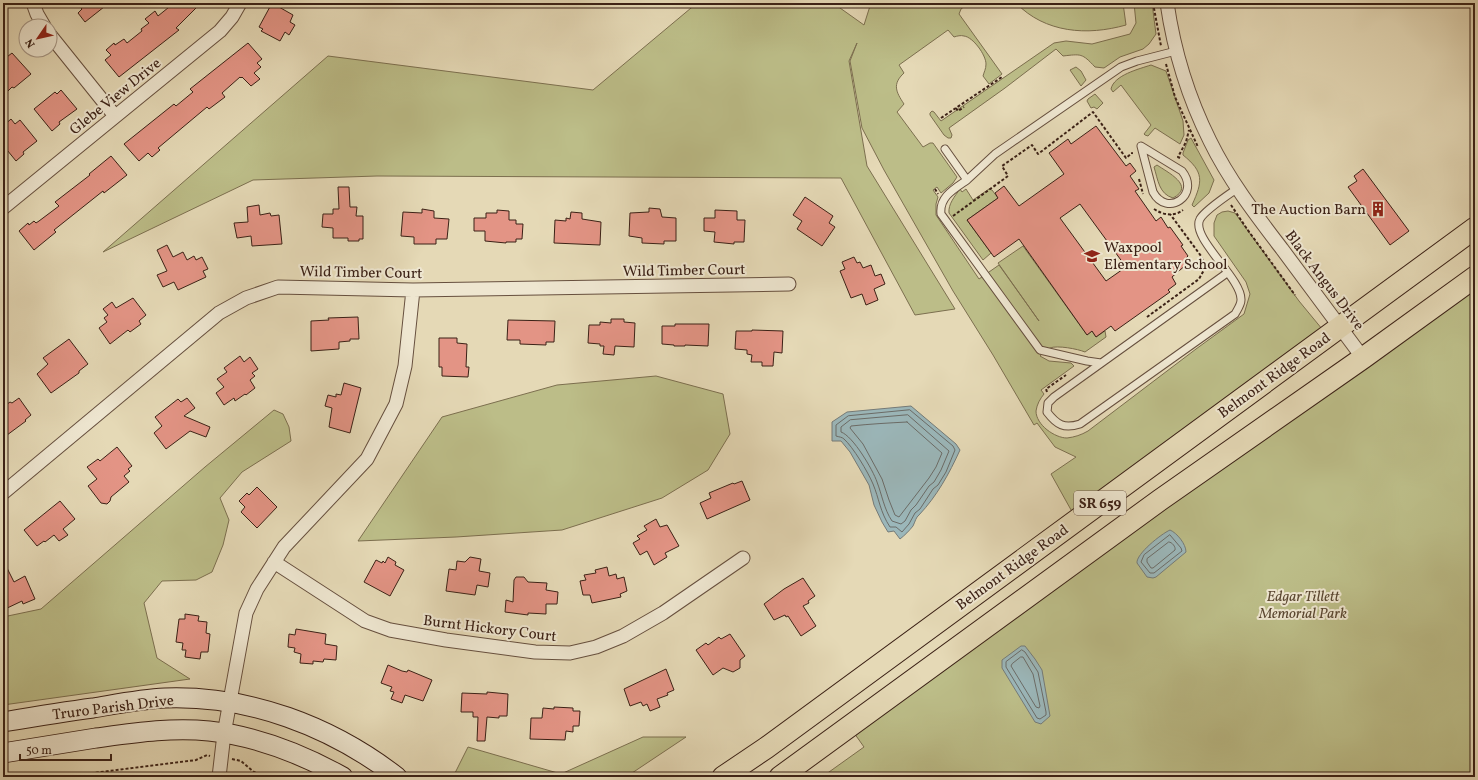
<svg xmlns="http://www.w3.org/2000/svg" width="1478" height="780" viewBox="0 0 1478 780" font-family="Vollkorn,serif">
<rect width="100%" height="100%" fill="#e5d9b6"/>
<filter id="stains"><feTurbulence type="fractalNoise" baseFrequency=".005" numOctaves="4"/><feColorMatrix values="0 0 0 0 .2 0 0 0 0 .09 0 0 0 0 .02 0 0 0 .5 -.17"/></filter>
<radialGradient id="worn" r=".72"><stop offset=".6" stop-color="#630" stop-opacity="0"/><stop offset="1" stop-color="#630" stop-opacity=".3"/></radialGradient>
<path fill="#bcbd88" stroke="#7c6f4f" d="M697 3H833L864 25 870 6 866 3H969L961 9 959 14 1002 74 989 84 983 76C984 72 986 69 986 64 986 55 973 37 964 36 961 35 957 36 954 37L948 30 899 65 904 73C892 84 896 92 904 104L897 112 923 147 930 143H933L957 177 953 183 941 193 937 187 933 190 938 197 936 204V215L979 279 999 265 1039 321 998 263 1023 246 1087 335 1092 331 1096 337 1105 331 1106 337 1085 352C1078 349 1057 345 1050 348 1047 350 1043 353 1040 356L1049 361 1071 363 1074 366 1041 390 1044 394C1040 399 1037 404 1036 411 1036 425 1055 438 1067 438 1075 437 1081 435 1088 431L1196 349 1244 314 1250 294 1246 282 1214 236V223L1217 215 1222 212 1228 211 1235 213 1299 301 1327 335 1075 517 1051 474 1076 457 1055 447 1037 423 1034 425 993 355 953 291 884 170 862 128 850 61 857 43 849 61 867 166 955 309 915 315 841 178 377 176 253 180 103 252 328 56 593 90Z
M1016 3H1123L1126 25C1087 36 1045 33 1016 3Z
M1134 3H1152L1156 34 1149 44 1143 49 1120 57 1104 68 1095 67C1082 53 1081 54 1063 56L1056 49 1005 88 949 128 952 135 951 138H948L944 135 930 115V113L932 111 934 112 941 121 1054 43 1066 41 1092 44 1130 34 1136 23Z
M1151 65 1166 71 1183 121 1184 135 1180 144 1155 128 1148 136 1145 135 1144 134 1151 125 1121 85 1113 92 1111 89C1114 75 1139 69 1151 65Z
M1076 67 1081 71 1086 80 1081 86 1070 70Z
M1095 94 1103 103 1097 109 1094 107 1091 108 1087 101 1088 99Z
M1191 138 1214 180 1209 193 1194 207 1192 205C1203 181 1204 172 1183 155V153L1188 140Z
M1157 165C1167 172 1196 186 1173 198 1159 194 1158 180 1154 167Z
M960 189 962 192 966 189 973 200 989 189 992 190 998 198 967 220 991 253 983 260 949 213C948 204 955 196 960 189Z
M1475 267V777H822L864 747 847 723Z
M656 376 723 394 730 434 708 470 662 498 562 530 456 537 358 541 442 417 557 385Z
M274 410 283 414 289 427 291 441 242 472 220 498 229 520 223 545 212 572 196 580 162 581 144 603 157 658 190 679 3 705V617L41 609 205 467Z
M643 737H686L626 777H453L468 747 561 774Z"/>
<path fill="#9bb7ba" stroke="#757b78" d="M911 406 956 444 960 450C949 474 937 496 919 515 916 517 915 522 913 526 909 531 905 535 900 539L894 531 888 532 882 522 874 505 869 485 850 452 841 441H832V422L847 412Z
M1170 530C1177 533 1186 544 1186 552L1156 577 1153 578 1147 577 1137 563C1136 554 1161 534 1170 530Z
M1021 646H1025L1035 659 1042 670 1050 716 1041 724 1035 722 1002 668V660Z"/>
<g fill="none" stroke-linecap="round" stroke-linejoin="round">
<path stroke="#6b6c68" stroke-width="1" d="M910 410 953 446 955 450 946 472 938 485 933 489 920 509 915 513 909 524 902 532 896 527H890C880 512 879 498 873 484 868 472 853 447 844 439 842 437 839 437 836 436V425L848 416Z
M908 415 949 451 941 470 934 482 929 486 916 505 911 510 905 521 901 524 892 521C884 509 882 495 877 482 873 470 853 436 841 432V427L850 420Z
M907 422 942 453 936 467 929 478 899 517 895 515 889 500 882 479 863 444 850 428 851 426C870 424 888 423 907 422Z
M1170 535 1181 548 1182 551 1154 573H1150L1141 562 1144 555Z
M1169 542C1172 542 1176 547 1175 550L1153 568H1151L1147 562V559Z
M1022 650 1025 652 1038 672 1046 712V715L1040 719 1037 718 1006 667V662Z
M1021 657H1023L1033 674 1040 706 1039 708 1036 707 1011 666 1012 664Z"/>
</g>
<path fill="#e39485" stroke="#3b2116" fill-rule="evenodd" d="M77 3H109L85 22 78 13 82 9Z
M174 3H201L176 28 179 30 119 77 105 60 111 55 106 50 114 43 115 45 124 39 127 43 142 31 141 29 149 23 145 19 155 11 158 16Z
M272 3 293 15 290 22 295 25 289 35 285 32 280 41 261 31 263 29 259 27Z
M248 43 262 59 257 63 261 67 254 73 260 79 251 86 242 77 241 78 240 77 222 93 225 97 209 109 207 107 158 148 160 150 152 157 148 153 139 161 124 144 174 104 176 106 193 92 190 89Z
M12 53 31 74 14 88 12 87 8 91 3 85V60Z
M61 90 77 109 59 122 60 124 52 131 34 109 55 92 57 94Z
M11 119 15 124 20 120 37 141 23 152 24 154 16 161 3 145V135L8 131 3 126Z
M1096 126 1126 166 1130 163 1136 171 1130 176 1139 189 1135 191 1156 221 1161 217 1168 228 1170 227 1183 245 1181 246 1188 256 1184 260 1187 264 1172 277 1176 284 1168 290 1170 292 1115 331 1111 326 1096 337 1092 331 1087 335 1019 239 994 257 967 220 998 198 995 193 1004 186 1019 206 1064 174 1049 153 1068 139 1071 144ZM1080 204 1126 267 1106 281 1060 218Z
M111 156 127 175 104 193 103 191 54 230 56 232 34 250 19 231 28 223 29 225 34 221 36 223 39 221 59 206 55 202 90 175 89 174Z
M1363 169 1409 231 1390 245 1348 187 1357 181 1354 176Z
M338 187H349L350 207H357L356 216H363V239H359V241H348V238H333V228L322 227 323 214H333V209H339Z
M805 197 833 216 829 223 835 227 822 246 797 229 802 221 793 215Z
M259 205 260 215 270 213 271 216 279 215 282 244 252 246 251 236 237 238 234 223 248 222 247 207Z
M649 208 660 209 662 217 676 218V241H664V244L642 243V238L629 236 630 213 649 212Z
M422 209 434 211V218L449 219 447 239H436V244H414V237L401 236 403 212 422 213Z
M497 210 509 211V220H516V224H523L522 239H516V242H506V243L485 241V231H474V218H486V213H497Z
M715 210 737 211V220H745L744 242H734V244L714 242 715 232 704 231V218H715Z
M571 212 582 213V219L601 222 600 245 554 243 555 220 566 221V218L570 219Z
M167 245 173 257 183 252 187 260 194 256 196 260 202 257 208 269 203 271 206 277 178 290 174 282 163 287 157 275 167 271 157 250Z
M854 257 857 263 860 262 863 268 871 265 875 276 881 274 885 284 874 289 878 300 866 305 862 294 851 298 840 271 845 269 842 262Z
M133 298 146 315 139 321 141 324 130 332 128 330 110 344 99 328 107 322 104 318 108 315 103 309 112 302 116 308Z
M358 317 359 339H350V341L339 342V349L311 351V321L329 320 328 318Z
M611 319H624V322L635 323 634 347 615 346 614 355 603 354 604 346H600V344L588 343 589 325H600V322L611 323Z
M508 320 555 321 554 342H546V345L520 344V340H507Z
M675 324H709L708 346 685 345V346H674V345L662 344V326H675Z
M752 330 783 331 782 353 774 352 773 366H762V362H751L752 355 747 354V350L735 349 736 331H752Z
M439 338H457V343L467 344 466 367H469L468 377 442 376V367H439Z
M69 339 88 364 79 371V373L51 393 37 374 48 364 43 358Z
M240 356 244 362 250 357 258 369 252 373 255 376 250 380 255 388 246 395 245 394 235 401 234 398 224 405 216 393 224 387 217 379 227 372 224 368Z
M344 383 361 388 350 433 329 427 332 408 325 406 328 395 336 397V394L341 395Z
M19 398 31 415 25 420 26 421 3 438V407L10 402 12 403Z
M187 398 195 408 184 416 210 427 206 437 190 431 166 449 154 433 162 426 155 417 178 399 181 402Z
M117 447 132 466 128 469 130 471 124 476 129 482 111 497 110 501 107 504 101 503 88 486 97 479 87 467 98 459 100 461Z
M742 481 750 500 707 519 700 503 711 498 709 493 733 483 734 484Z
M257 487 277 507 257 528 241 512 245 507 239 501 247 493 249 495Z
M60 501 75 519 63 529 68 535 59 541 54 535 45 542 44 541 37 546 24 530Z
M656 519 660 527 667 525 679 546 665 553 667 557 654 565 647 551 640 555 633 543 640 539 637 536 647 530 644 526Z
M388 557 396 562 395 565 404 570 390 596 364 582 376 560 382 563 383 561 385 563Z
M470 557 481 559 479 571 490 573 488 587 477 585 475 595 446 591 449 569 456 570 457 561 465 562Z
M3 560 14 582 25 576 35 599 23 604 22 601 3 610Z
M607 567 609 576 616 574 617 579 624 577 627 591 620 594 621 597 592 603 590 595H583L580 581 586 580 584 575 596 573 595 570Z
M516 577H524L528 582 547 583 546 590 558 592 557 604H546V614L528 613V615L505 612 506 600 513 602 514 580Z
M803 578 815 596 808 601 809 603 803 606 816 626 801 636 788 616 786 617 785 615 774 620 764 604 784 589Z
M185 614 199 616 198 621 207 622 206 633 210 634 208 652H201L200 659 185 657 186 650H182L183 643 176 642 179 619H185Z
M296 629 326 634 325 644 337 646 336 660 324 659 323 662 313 661V664L300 663 301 654 294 652 295 648 288 647 289 634 295 635Z
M730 634 745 656 740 660V668L733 672 723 668 713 675 696 650 706 643 708 645 719 637 721 639Z
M388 665 402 671 407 672 408 670 432 680 423 701 405 695 402 703 391 699 394 692 390 691 392 687 381 683Z
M666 669 674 690 667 693 668 695 657 699 660 707 650 711 647 704 643 706 641 702 630 706 624 689Z
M487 692 508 694 507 716H499V718L487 717 485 741H477L478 717H473V712H461L462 693 487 694Z
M554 707 573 708V711H580L579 726H573V732L566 731 565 740 530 739 531 718H542L543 708 554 709Z"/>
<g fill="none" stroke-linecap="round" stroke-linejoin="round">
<defs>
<path id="lane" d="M1141 146 1182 171C1201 195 1167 218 1153 192Z
M945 149 967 180 995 154 1121 67 1137 61 1176 51
M967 180C954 189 939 197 941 214L1040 350 1087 361 1101 363
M1227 273 1054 397 1048 403 1047 412C1057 425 1064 429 1080 424L1235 314C1237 310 1241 305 1241 300 1242 278 1190 238 1200 219 1205 210 1228 195 1238 188"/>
<path id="street" d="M33 3 37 14 44 26
M1167 3C1174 51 1188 97 1210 141 1229 180 1256 215 1282 249 1309 285 1336 322 1363 358
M50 35 115 116
M3 208 220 31 232 17 240 3
M3 493 219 313 246 298 278 287 413 290 789 284
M274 562 365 621 390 630 446 640 535 652 570 653 596 647 623 636 663 613 743 558
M219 777 224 734 246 613 257 589 284 547 367 459 396 404 405 366 413 290"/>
<path id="secondary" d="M3 722C33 717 63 712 93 708 117 704 141 699 165 698 249 695 331 726 397 777
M3 753C34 748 65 743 96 738 133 733 171 727 209 731 257 736 302 754 343 777"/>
<path id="primary" d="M723 777 766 748 1475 228
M780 777 1160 500 1363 358 1475 277"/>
</defs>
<use href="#lane" stroke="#664f3e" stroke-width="9"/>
<use href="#street" stroke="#664f3e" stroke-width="15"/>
<use href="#secondary" stroke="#3b2116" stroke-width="21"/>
<use href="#primary" stroke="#3b2116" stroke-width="23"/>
<path stroke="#3b2116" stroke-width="2" stroke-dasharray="3 2" stroke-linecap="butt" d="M1153 3 1161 46
M1166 64 1175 97 1198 147
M956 108 958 111 964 107
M941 118 1002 77
M1180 158 1178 157 1186 142 1189 130
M1139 179 1143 194
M935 189 938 194
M1231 205 1247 229 1295 295
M1154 209C1163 215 1174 217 1183 210
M953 216 1008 176 1002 166 1032 145 1038 154 1093 112 1126 158 1132 153V154
M1147 317 1199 279 1204 270 1205 266 1201 256 1170 214
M1047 392 1046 389 1066 375
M232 759 241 761 254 772 268 777
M61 777 196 760 207 755 210 756"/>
<use href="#lane" stroke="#eee6d0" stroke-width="7"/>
<use href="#street" stroke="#eee6d0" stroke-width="13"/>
<use href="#secondary" stroke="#eee6d0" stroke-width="19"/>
<use href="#primary" stroke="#e5d9b6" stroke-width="21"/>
</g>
<defs>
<symbol id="building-bare" viewBox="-9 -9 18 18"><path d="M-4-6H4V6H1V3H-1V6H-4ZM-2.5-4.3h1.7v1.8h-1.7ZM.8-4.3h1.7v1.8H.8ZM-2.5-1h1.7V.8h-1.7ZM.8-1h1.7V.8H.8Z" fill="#8f2418" stroke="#eee6d0" stroke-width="2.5" paint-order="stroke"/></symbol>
<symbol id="school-bare" viewBox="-9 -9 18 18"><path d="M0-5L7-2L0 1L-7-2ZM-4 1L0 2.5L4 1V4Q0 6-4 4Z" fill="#8f2418" stroke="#eee6d0" stroke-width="2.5" paint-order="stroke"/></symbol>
</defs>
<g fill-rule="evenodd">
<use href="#building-bare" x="1367" y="198" width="22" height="22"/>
<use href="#school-bare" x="1081" y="245" width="22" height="22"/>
</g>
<g text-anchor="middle" stroke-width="4" stroke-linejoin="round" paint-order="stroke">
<rect fill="#eee6d0" stroke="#715c4e" stroke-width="1" x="1074" y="491" width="52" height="24" rx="3"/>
<g font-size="14" font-weight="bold" fill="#3b2116">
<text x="1100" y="508">SR 659</text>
</g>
<g font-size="15" fill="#3b2116" stroke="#eee6d0">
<text transform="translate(115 96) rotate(-39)" y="5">Glebe View Drive</text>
<text transform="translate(684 270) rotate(-1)" y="5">Wild Timber Court</text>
<text transform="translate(361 272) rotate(1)" y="5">Wild Timber Court</text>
<text transform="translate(1325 280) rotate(53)" y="5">Black Angus Drive</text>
<text transform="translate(1274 375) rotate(-36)" y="5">Belmont Ridge Road</text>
<text transform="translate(1012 567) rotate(-36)" y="5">Belmont Ridge Road</text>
<text transform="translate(490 628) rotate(7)" y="5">Burnt Hickory Court</text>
<text transform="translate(113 707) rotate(-7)" y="5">Truro Parish Drive</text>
</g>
<g font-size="15" fill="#3b2116" stroke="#eee6d0" text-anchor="end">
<text x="1366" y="214">The Auction Barn</text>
<text x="1104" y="252" text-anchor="start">Waxpool<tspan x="1104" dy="17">Elementary School</tspan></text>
</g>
<g font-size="15" font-style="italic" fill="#5b4832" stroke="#eee6d0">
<text x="1303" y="601">Edgar Tillett<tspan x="1303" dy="17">Memorial Park</tspan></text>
</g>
</g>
<rect width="1478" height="780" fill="none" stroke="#e5d9b6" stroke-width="16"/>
<rect x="4" y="4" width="1470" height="772" fill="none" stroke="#3b2116" stroke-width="2"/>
<rect x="8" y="8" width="1462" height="764" fill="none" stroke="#3b2116"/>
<g transform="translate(38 38) rotate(236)"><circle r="19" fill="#eee6d0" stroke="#a69786"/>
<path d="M0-3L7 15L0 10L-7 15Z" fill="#8f2418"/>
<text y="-6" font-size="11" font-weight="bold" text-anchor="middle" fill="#3b2116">N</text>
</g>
<path d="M20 754v6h91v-6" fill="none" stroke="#3b2116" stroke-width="2"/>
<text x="26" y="754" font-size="12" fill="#3b2116" stroke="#eee6d0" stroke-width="3" paint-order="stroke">50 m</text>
<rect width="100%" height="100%" filter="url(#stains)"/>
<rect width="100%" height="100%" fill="url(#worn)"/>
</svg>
